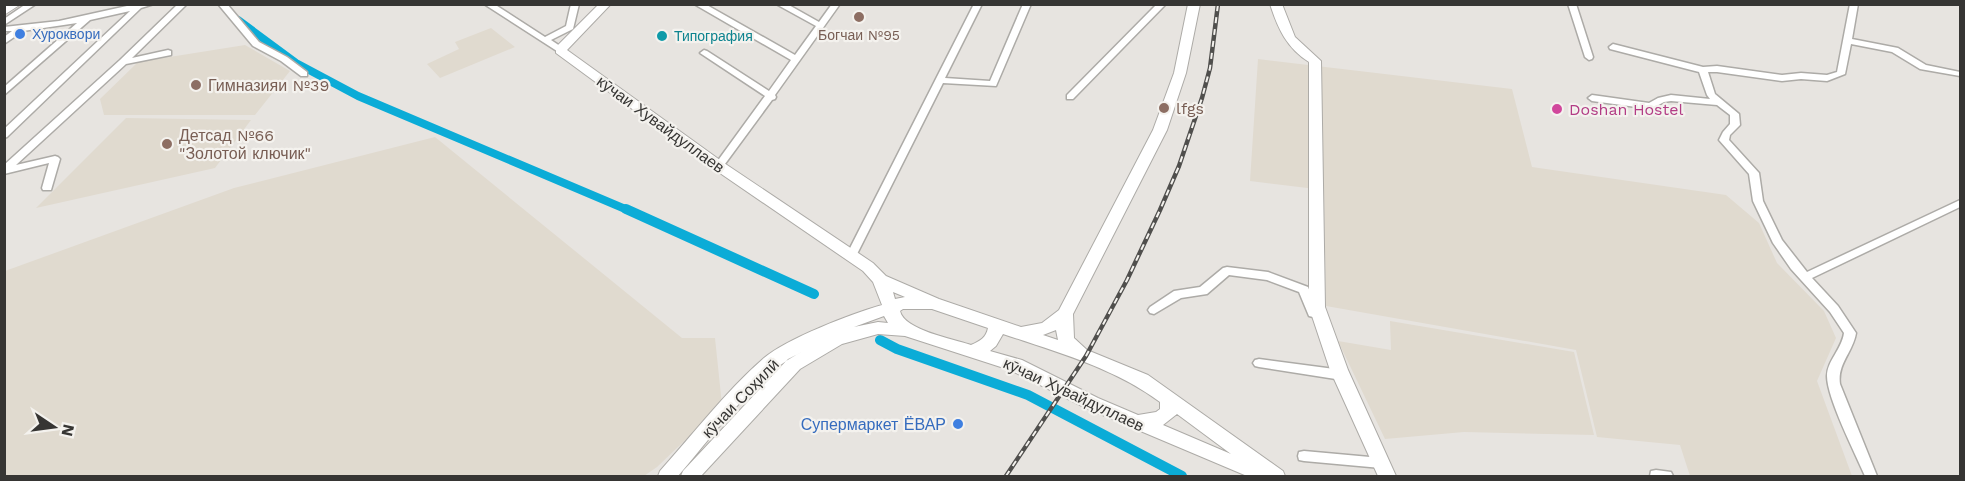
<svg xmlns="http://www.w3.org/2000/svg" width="1965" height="481" viewBox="0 0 1965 481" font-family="'Work Sans',sans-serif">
<rect width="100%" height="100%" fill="#e7e4e0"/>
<path fill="#e0dacf" d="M491 28 515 47 440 78 427 64 459 49 455 42Z
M245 45 290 71 255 115H104L100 99 138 62Z
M1258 59 1512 89 1532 167 1726 195 1759 223 1777 263 1824 311 1836 338 1817 381 1852 476H1690L1680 445 1597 437 1576 350 1326 306 1324 190 1250 181Z
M126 118 251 120 215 168 36 208Z
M435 137 682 338H715L722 405 657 467 644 476H5V271L234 188Z
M1390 321 1574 352 1594 435 1464 432 1385 439 1338 341 1391 350Z"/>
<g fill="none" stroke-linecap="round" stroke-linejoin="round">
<path stroke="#0bacd7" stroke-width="8" d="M238 20 296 63 358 96 630 211"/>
<path stroke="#0bacd7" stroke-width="10" d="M626 209 814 294
M880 340 897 349 1028 395 1182 476"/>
<defs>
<path id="street" d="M26 4H36L4 25V19Z
M136 4H154L141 8 7 137 4 138V129L130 11 90 20 4 95V87L77 23 23 31 4 44V37L12 31H4V27L59 21Z
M178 4H187L132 58 168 50 171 51V55L126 64 16 165 55 156 58 157 60 159 51 190H43L42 188 49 163 4 174V165L120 60Z
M218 4H227L259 42 287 57 307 72V76H301L281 61 253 46Z
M484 4H494L545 37 566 26 571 4H579L573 29 551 40 563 48 564 50 560 53Z
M694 4H705L795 55 816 26 776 4H787L819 22 832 4H840L775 95 776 97 775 99 772 100 722 168 719 169 714 166 765 96 700 53 704 50 707 51 769 91 791 60Z
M974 4H982L945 78 990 81 1023 4H1031L996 86 943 83 856 256 855 259H847L846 256Z
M1157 4H1166L1073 99H1067V95Z
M1568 4H1576L1593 57 1592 59 1589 60 1585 57Z
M1850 4H1858L1852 39 1898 48 1926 65 1960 72V76L1920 69 1892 52 1851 44 1845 74 1827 81 1801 79 1782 81 1717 72H1708L1715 94 1739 114 1740 125 1730 135 1729 140 1759 173 1763 201 1782 240 1807 272 1960 200V207L1812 278 1838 306 1856 333C1853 352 1837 364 1840 384L1877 476H1865C1855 453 1827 398 1827 376 1827 361 1842 349 1844 333L1830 312 1791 269 1773 243 1753 201 1749 174 1719 140 1723 132 1730 124V115L1717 105 1671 101 1664 102 1651 109 1592 101 1588 98 1592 95 1649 103 1658 98 1671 95 1710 99 1707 95 1699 72 1610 49 1609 47 1613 44 1703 67 1717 66 1782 75 1801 73 1827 75 1837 72Z
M1227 267 1268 272 1308 287 1317 310 1323 314 1321 317 1317 318 1309 316 1299 292 1267 280 1229 275 1207 294 1181 298 1154 314 1150 313 1148 310 1150 307 1174 291 1200 287 1223 268Z
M1259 359 1342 370 1346 372 1348 375 1346 378 1342 380 1259 367 1255 366 1253 363 1255 360Z
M1304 451 1381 458 1386 459 1387 463 1386 467 1381 468 1304 461 1299 460 1298 456 1299 452Z
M1656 470 1671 472 1673 476H1650L1651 471Z"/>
<path id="secondary" d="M599 4H611L567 50 724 163 873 263 886 276 939 299 1021 327 1042 323 1059 310 1153 130 1174 73 1188 4H1200L1186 73 1167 130 1073 314 1074 338 1087 350 1148 375 1283 471 1285 476H1247L1086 408 1010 370 905 336 878 334 842 344 800 369 701 476H681L683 471 788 359 802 352C757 373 711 438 678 476H658L660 471C694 433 726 391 764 358 788 338 851 314 882 305L873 282 863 271 714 169 556 53V47ZM893 292 905 297 895 299ZM903 309H932L988 328C986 338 980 341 971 345 953 339 904 330 900 311ZM884 316 888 323 878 322 854 327ZM1056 330 1058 340 1043 335ZM1003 334C1057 352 1114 368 1160 402V409L1156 412 1138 415 1098 398 1022 360 990 351 996 346ZM1177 414 1231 454 1163 425Z
M1270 4H1282L1295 37 1321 61 1325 307 1348 370 1396 476H1378L1330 370 1309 307V62C1287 48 1278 29 1270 4Z"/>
<path id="highway" d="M4 4H21L4 15Z"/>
</defs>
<use href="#street" stroke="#adaba7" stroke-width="3"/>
<use href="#secondary" stroke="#adaba7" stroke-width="2"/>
<use href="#highway" stroke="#adaba7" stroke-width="2"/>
<use href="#street" fill="#fff" fill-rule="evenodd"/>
<use href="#secondary" fill="#fff" fill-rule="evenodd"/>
<use href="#highway" fill="#fff" fill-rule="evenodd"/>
<defs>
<path id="rail" d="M1006 476 1086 356 1127 280 1160 210 1179 166 1202 98 1210 68 1218 4"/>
</defs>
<use href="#rail" stroke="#504f4d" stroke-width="4.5"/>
<use href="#rail" stroke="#f4f2ee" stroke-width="2" stroke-dasharray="6" stroke-linecap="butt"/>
</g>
<g fill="#8d6e63" stroke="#f4f2ee" stroke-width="2">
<circle cx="859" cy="17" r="6"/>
<circle cx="196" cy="85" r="6"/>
<circle cx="1164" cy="108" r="6"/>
<circle cx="167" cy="144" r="6"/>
</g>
<g fill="#3f7fe0" stroke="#f4f2ee" stroke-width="2">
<circle cx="20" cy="34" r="6"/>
<circle cx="958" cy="424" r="6"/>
</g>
<circle fill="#0f9aa8" stroke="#f4f2ee" stroke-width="2" cx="662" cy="36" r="6"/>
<circle fill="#d1479c" stroke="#f4f2ee" stroke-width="2" cx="1557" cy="109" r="6"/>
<g text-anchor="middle" stroke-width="4.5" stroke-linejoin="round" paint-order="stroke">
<g font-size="14" fill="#366cbe" stroke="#f4f2ee" text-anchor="start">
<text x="32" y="39">Хуроквори</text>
</g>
<g font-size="14" fill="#785e54" stroke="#f4f2ee">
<text x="859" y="40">Богчаи №95</text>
</g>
<g font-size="14" fill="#0d838f" stroke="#f4f2ee" text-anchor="start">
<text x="674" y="41">Типография</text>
</g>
<g font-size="16" fill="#785e54" stroke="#f4f2ee" text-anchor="start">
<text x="208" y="91">Гимназияи №39</text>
<text x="1176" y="114">lfgs</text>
<text x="179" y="141">Детсад №66<tspan x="179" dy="18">"Золотой ключик"</tspan></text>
</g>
<g font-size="16" fill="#b23c85" stroke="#f4f2ee" text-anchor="start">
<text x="1569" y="115">Doshan Hostel</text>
</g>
<g font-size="16" fill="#363533" stroke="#f4f2ee">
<text transform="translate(661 124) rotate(36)" y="6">кӯчаи Хувайдуллаев</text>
<text transform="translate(1074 394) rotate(25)" y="6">кӯчаи Хувайдуллаев</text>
<text transform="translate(740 398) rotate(-46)" y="6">кӯчаи Соҳилӣ</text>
</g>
<g font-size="16" fill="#366cbe" stroke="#f4f2ee" text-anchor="end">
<text x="946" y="430">Супермаркет ЁВАР</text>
</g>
</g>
<rect width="1965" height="481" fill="none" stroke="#363533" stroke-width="12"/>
<g transform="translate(54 427) rotate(103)" stroke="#f4f2ee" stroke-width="4.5" paint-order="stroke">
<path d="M0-4.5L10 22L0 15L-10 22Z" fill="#363533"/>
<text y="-9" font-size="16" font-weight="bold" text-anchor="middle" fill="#363533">N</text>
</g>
</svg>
